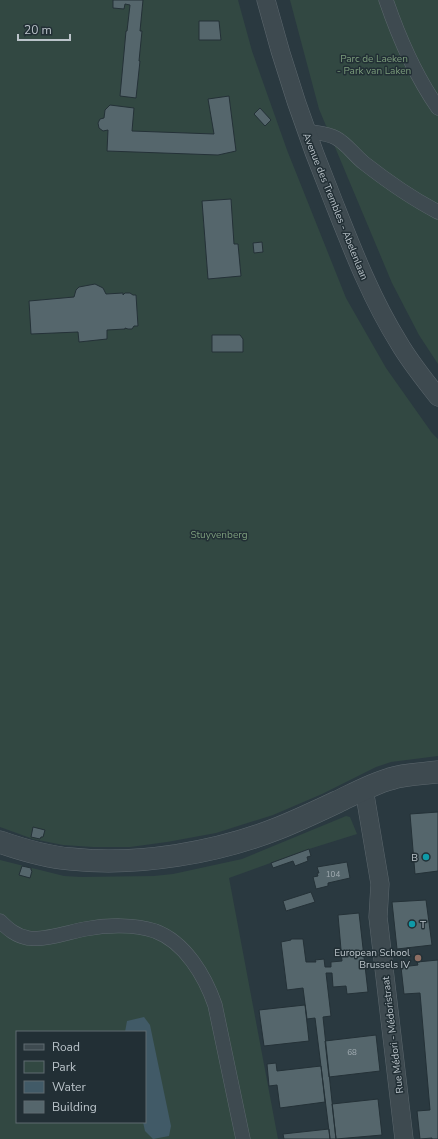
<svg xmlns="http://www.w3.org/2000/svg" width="438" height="1139" viewBox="0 0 438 1139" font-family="'Nunito Sans',sans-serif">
<rect width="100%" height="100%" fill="#2a3940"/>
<path fill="#324842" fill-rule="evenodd" d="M0 0H238L252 51 287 150 346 298 386 368 432 433 438 439V756L391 762 376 767 322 794 273 815 216 833 167 842 130 847H93L63 845 33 839 0 827Z
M290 0H438V364L419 335 392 283 319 109Z
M346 816 350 817 357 834 309 849 229 878 278 1139H0V860L64 876 81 877 154 876 173 874 242 859ZM17 1032H145V1122H17Z"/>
<path fill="#415a67" d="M144 1017 150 1025 171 1126 169 1136 153 1139 145 1131 143 1122H145V1032H125L127 1021Z"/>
<path fill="#55666c" stroke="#243137" d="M113 0H143L140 31H142L139 61H140L136 98 120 96 126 31H127L130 5 125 4 124 9 113 8Z
M199 21H219L221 40H199Z
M229 96 236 151 218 155 107 151 108 130 103 131 99 128 98 123 100 119 104 118 105 110 110 105 134 108 132 131 214 134 208 99Z
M260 108 271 120 265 126 254 114Z
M231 199 234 244H238L241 276 208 279 202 201Z
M262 242 263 252 254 253 253 243Z
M95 284 103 288 106 294 123 293V295L125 293H130L133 295H136L138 326H134L132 329H128L125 328V329L107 330V339L79 342 78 332 31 334 29 301 74 297 76 290 79 287Z
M212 335H240L243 339V352H212Z
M438 812V871L415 874 410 814Z
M33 827 45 830 43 837H41L40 839 31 837Z
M309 849 311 856 307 857 308 861 295 866 293 861 273 868 271 863Z
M347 862 350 878 328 883V886L316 889 313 877 318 876 317 873H319L317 867Z
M22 866 31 868V870L32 871 30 878 19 875Z
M311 892 315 902 286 911 283 901Z
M426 900 432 945 397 949 392 902Z
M359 913 368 992 347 994 346 986 333 987 332 973H326L331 1016 323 1017 336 1139H330L315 1018 307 1019 303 988 287 990 281 942 291 940V939H303L306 962H316L315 960 324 959 325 967H331V962L342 961 338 915Z
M438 960V1139H432V1138L420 1139 417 1111 430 1110 420 993 404 994 401 967 418 965 417 962Z
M305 1005 309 1041 264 1046 259 1010Z
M376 1035 380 1071 329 1077 325 1041Z
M276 1063 277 1071 321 1066 325 1102 280 1108 277 1085 269 1086 267 1064Z
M378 1099 382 1135 336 1139 332 1104Z
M329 1129 330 1139H284L283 1134Z"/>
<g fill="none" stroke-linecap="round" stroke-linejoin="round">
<defs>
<path id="pedestrian" d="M386 0C399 38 415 75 438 108
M306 131C316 133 327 133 336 138 347 144 354 155 364 163 387 181 411 198 438 212
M0 921C8 929 16 936 28 938 43 941 69 932 85 929 106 925 134 924 155 931 185 942 205 976 215 1005L243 1139"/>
<path id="minor" d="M266 0C284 69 307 137 334 203 353 251 372 300 399 343 410 362 424 379 438 397
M364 789 380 884 378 917 404 1139"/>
<path id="tertiary" d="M0 842C23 850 46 857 71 859 138 866 216 853 279 828 299 820 318 811 337 802 354 794 372 784 390 779 405 774 422 774 438 772"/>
</defs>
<use href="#pedestrian" stroke="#5c676d" stroke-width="15"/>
<use href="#minor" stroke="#5c676d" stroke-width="19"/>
<use href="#tertiary" stroke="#5c676d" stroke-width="23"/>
<use href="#pedestrian" stroke="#3e4a50" stroke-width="14"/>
<use href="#minor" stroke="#3e4a50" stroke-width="18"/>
<use href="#tertiary" stroke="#3e4a50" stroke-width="22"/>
</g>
<g fill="#0f9aa8" stroke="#222f35" stroke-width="1.5">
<circle cx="426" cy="857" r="4"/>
<circle cx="412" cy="924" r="4"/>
</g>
<circle fill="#8d6e63" stroke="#222f35" stroke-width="1.5" cx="418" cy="958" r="4"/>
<g text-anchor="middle" stroke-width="3" stroke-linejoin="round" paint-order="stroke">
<g font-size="8" fill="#a2acb2">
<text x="333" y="877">104</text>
<text x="352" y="1055">68</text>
</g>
<g font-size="10" fill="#7c9d7c" stroke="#222f35">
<text x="374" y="62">Parc de Laeken<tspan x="374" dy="12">- Park van Laken</tspan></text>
<text x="219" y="538">Stuyvenberg</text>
</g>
<g font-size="10" fill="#bbc4ca" stroke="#222f35">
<text transform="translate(336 206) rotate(68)" y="4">Avenue des Trembles - Abelenlaan</text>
<text transform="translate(392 1035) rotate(-97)" y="4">Rue Médori - Médoristraat</text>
</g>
<g font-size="10" fill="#bbc4ca" stroke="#222f35" text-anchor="end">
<text x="418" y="861">B</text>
<text x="420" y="928" text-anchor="start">T</text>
<text x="410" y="956">European School<tspan x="410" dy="12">Brussels IV</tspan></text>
</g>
</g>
<rect x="16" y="1031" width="130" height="92" fill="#222f35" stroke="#5f6b71"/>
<rect x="24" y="1044" width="20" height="6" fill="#3e4a50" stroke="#5f6b71"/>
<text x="52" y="1051" font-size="12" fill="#bbc4ca">Road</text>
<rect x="24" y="1061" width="20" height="12" fill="#324842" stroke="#5f6b71"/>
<text x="52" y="1071" font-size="12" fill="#bbc4ca">Park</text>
<rect x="24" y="1081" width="20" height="12" fill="#415a67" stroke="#5f6b71"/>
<text x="52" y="1091" font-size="12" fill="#bbc4ca">Water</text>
<rect x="24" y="1101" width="20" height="12" fill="#55666c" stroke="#5f6b71"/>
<text x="52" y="1111" font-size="12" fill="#bbc4ca">Building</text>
<path d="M18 34v6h52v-6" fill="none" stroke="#bbc4ca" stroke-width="2"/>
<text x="24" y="34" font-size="12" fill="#bbc4ca" stroke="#222f35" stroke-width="3" paint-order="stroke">20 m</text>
</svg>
